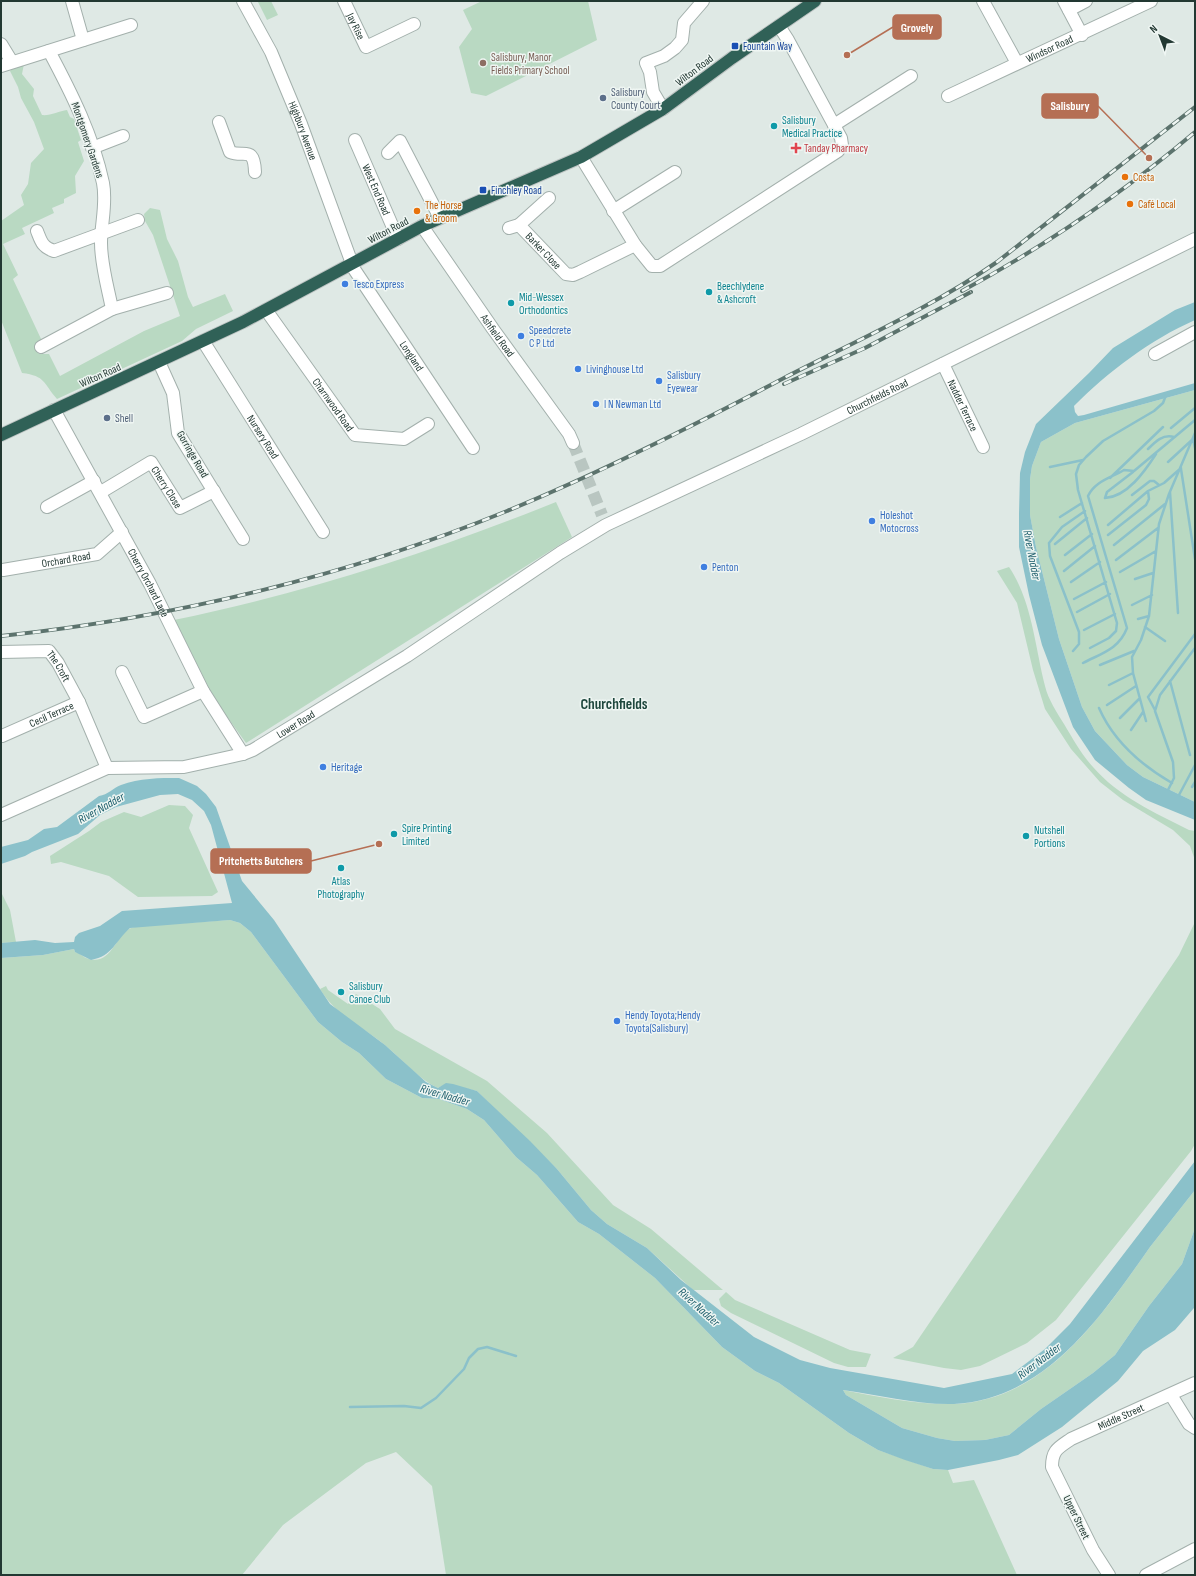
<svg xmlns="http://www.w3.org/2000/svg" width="1196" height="1576" viewBox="0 0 1196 1576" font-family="'Sofia Sans Condensed',sans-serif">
<rect width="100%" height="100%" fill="#dfe9e5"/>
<path fill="#b9d9c2" d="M271 1 278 15 267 20 258 2Z
M482 1H588L597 40 486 96 471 93 459 47 472 29 463 10Z
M24 64 22 74 34 89 33 96 42 115C50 116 59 111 67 110L70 117 74 119 81 140 78 142 84 161 75 176 76 193 64 199V203L52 208 54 213 22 228 25 234 3 244 18 275 13 279 42 341 36 350 39 354H49L60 376 144 331 180 316 153 235 145 221 144 214 150 208 160 210 167 239 178 261 188 297 193 307 225 294 233 311 196 329 182 341 57 399C43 383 46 376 22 373L1 320V221L24 205 21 195 28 184 31 163 44 149 34 122 21 98 18 87 10 71 15 65Z
M1195 390V802L1143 777 1127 765 1095 731 1082 707 1059 639 1036 547 1030 515V479L1032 466 1041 442 1075 423Z
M556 502 572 537 246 743 215 700 174 620C305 593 432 552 556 502Z
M1009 567C1032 601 1035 647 1045 686 1048 699 1057 713 1064 724 1073 739 1081 754 1093 767 1118 796 1155 813 1189 830L1195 831V860L1190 846 1173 830 1123 800 1100 782 1071 749 1045 709 1033 670 1017 603 997 571Z
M169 805 185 806 193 815 189 828 218 892 212 896 138 897 109 876 61 862 51 864 50 856 89 831 101 822 124 812 141 817Z
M1 892 10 910 16 942 1 943Z
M230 920 240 923 251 932 318 1022 342 1042 359 1053 386 1079 422 1098 439 1099 467 1109 484 1120 516 1157 537 1175 578 1222 599 1234 655 1278 722 1347 755 1371 779 1383 849 1433 878 1450 933 1469 948 1470 953 1483 974 1480 1017 1575H446L432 1486 396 1452 366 1463 283 1525 242 1575H1V958L43 955 74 949 75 952C80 953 82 956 86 958 111 968 115 935 131 928 143 924 159 925 171 924 191 923 210 921 230 920Z
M1195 922V1144L1191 1151 1056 1320 1027 1343 980 1366 961 1370 944 1368 893 1358 913 1347 1179 955Z
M326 986 328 990 348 1004 356 994 380 1009 395 1029 487 1081 547 1133 613 1205 651 1229 723 1290H693L647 1248 607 1224 591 1210 557 1169 477 1091 446 1084 438 1088C417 1078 403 1060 386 1046 361 1025 338 1018 320 989Z
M1195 1190V1228L1182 1264 1149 1306 1115 1355 1093 1373 1041 1409 1009 1435 985 1440 955 1441 937 1438 902 1428 846 1395 843 1390C879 1397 917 1405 954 1404 1047 1400 1102 1315 1150 1247 1165 1228 1180 1209 1195 1190Z
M726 1292 735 1300 850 1350 871 1354 866 1367H848L834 1363 731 1313 721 1306 719 1299Z"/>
<path fill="#8bc1ca" d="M1195 302V320C1150 340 1109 371 1074 406L1075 412 1078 416 1084 415 1195 383V390L1075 423 1041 442 1032 466 1030 479V515L1036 547 1059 639 1082 707 1095 731 1127 765 1143 777 1195 802V820L1146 800 1129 788 1095 760 1073 727 1042 645 1029 595 1019 547V514L1020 473 1025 452 1036 424 1089 373 1113 348 1175 310Z
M179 778 197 786 206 794 216 807 242 881 274 920 330 1004 385 1045 426 1082 438 1088 446 1083 453 1084 477 1091 530 1141 557 1169 591 1210 607 1224 647 1248 681 1280 754 1337 800 1360 830 1368 944 1388 1012 1374 1045 1349 1070 1324 1195 1161V1190C1180 1209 1165 1228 1150 1247 1102 1315 1047 1399 954 1404 916 1405 880 1395 843 1390L846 1395 902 1428 937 1438 955 1441 985 1440 1009 1435 1041 1409 1093 1373 1115 1355 1149 1306 1182 1264 1195 1228 1194 1308 1175 1330 1143 1351 1118 1381 1062 1427 1018 1455 999 1460 948 1470 933 1469 905 1460 878 1450 849 1433 779 1383 755 1371 722 1347 655 1278 599 1234 578 1222 537 1175 516 1157 484 1120 467 1109 439 1099 422 1098 386 1079 359 1053 342 1042 318 1022 251 932 240 923 230 920 130 928C115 941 113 956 91 960L75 952 74 949 43 955 1 958V943L35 940 55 943 74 942 75 937 79 933 100 926 122 911 232 903 211 825 204 811 192 800 178 794 160 795 116 807 100 815 78 834 32 852 25 856 1 864V847L28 840 44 829 57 827 99 796C108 795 113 788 121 785 139 778 160 778 179 778Z"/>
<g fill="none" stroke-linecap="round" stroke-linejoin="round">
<path stroke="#8bc1ca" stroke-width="2.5" d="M1171 428 1195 408
M1148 449C1156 441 1163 434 1174 437
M1168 462 1193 439 1195 448
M1050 467 1083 460
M1181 469 1195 559
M1133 472 1107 492 1105 498C1127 497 1145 471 1156 454
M1110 478 1163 427
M1170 492 1178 613
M1132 495 1150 481H1154L1159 485
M1060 517 1082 503
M1108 525 1148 491
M1108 535 1146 505 1149 499 1148 491 1164 483 1181 468
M1055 544 1087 518
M1114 545 1165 504
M1065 555 1092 534
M1116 560 1158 528
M1064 571 1095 546
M1120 572 1156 551
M1135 579 1153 573
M1071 582 1100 562
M1074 599 1106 582
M1132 605 1152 595
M1077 612 1110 594
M1138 619 1149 616
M1145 627 1165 641
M1084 630 1115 614
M1090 648 1109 638 1116 631 1117 623 1078 490 1076 474 1079 465 1086 457 1103 441 1154 411 1163 403 1166 395
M1073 651 1079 644V632L1050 556 1049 543 1062 527 1085 511
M1083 663C1102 653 1119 649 1127 628L1088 496C1095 481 1111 478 1124 470L1134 471 1195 420
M1100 665 1134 651
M1170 681 1190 755
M1109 685 1133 673
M1107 705 1136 686
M1099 708C1113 740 1141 765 1172 783
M1155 710 1148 697 1195 634
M1120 718 1139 699
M1146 721 1133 673 1132 657 1141 640 1149 616 1159 524 1169 494 1195 433
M1131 730 1143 712
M1192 787 1195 782
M1168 790 1174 778 1173 762 1155 711 1160 695 1195 648
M1179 795 1195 765
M350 1407 404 1406 421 1408 436 1398 464 1369 469 1358 478 1349 487 1347 516 1356"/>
<path stroke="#b9c6c1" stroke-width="12" stroke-dasharray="12 6" stroke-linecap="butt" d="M573 443 602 515"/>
<defs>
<g id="minor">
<path d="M72 1 83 40"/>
<path id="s1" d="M243 1 271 52 301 124 354 269 473 448"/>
<path id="s2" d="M344 1 366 47 414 24"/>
<path d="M983 1 1017 63"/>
<path d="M1064 1 1082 35"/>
<path d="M1069 10 1086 1"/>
<path d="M1 44 12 62"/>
<path d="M1 66 131 25"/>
<path id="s3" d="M948 96 1151 1"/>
<path d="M663 109 653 92 650 72 646 63 664 56 675 48 682 40 684 23 703 1"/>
<path d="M219 122 230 152C244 158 254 145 255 172"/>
<path d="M834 125 911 76"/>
<path id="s4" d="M355 140 398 239"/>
<path d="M92 148 123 136"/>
<path d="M388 153 400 141 440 218"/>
<path d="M581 157 635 245 652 266H660L838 151 842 145 841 138 788 40 779 26"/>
<path d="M613 211 675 172"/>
<path d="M519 225 549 198"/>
<path id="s5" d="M422 226 493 329 569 434 573 443"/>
<path id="s6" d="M509 228 519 225 566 274 573 275 580 272 635 245"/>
<path d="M37 231C41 241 42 247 54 251L138 220"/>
<path d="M112 309 167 293"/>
<path id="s7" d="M266 310 355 435 404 439 428 424"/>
<path id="s8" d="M203 341 323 532"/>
<path d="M41 347 112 309C108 288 101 265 101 243 101 223 107 203 103 183 93 136 71 92 49 51"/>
<path d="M1155 354 1195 332"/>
<path d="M159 362 173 393 178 433 243 539"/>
<path id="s9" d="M943 364 983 447"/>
<path id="s10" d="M54 410 150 584 203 691 243 754"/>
<path id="s11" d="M101 492 151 462 180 508 214 491"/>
<path d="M47 507 94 481"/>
<path id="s12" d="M3 570 97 554 122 532"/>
<path id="s13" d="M1 652 49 651 58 663 79 702"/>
<path d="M122 672 144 717 203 691"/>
<path id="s14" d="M2 736 79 702 107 768"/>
<path id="s15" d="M1 815 107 768 184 767 243 754 253 750 407 656 560 553 606 525 801 434 1195 239"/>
<path d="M1171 1395 1189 1424 1195 1428"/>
<path id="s16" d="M1109 1575 1093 1550 1052 1467C1052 1450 1058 1448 1071 1439L1195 1383"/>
<path d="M1146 1575 1195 1549"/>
</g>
<path id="highway" d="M1 435 243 322 422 226 581 157 663 109 732 58 815 1"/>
</defs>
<use href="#minor" stroke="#a3b0ac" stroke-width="14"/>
<use href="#highway" stroke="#bdc3c2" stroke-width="14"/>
<use href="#minor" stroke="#fff" stroke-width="12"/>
<use href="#highway" stroke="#306157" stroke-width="12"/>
<defs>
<path id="rail" d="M962 291C1045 246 1123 193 1195 132
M784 384 865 348 971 292
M1 636C172 618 348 576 507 511 602 472 693 426 784 378 856 341 931 308 997 262L1195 107"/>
</defs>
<use href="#rail" stroke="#5c736d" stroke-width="4"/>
<use href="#rail" stroke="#eff6f3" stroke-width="2.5" stroke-dasharray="8" stroke-linecap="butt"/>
</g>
<g fill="#1a4fb4" stroke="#eff6f3" stroke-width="1.5">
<rect x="731" y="42" width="8" height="8" rx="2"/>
<rect x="479" y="186" width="8" height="8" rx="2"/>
</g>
<circle fill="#8d6e63" stroke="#eff6f3" stroke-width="1.5" cx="483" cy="63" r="4"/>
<g fill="#5c6f8a" stroke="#eff6f3" stroke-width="1.5">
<circle cx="603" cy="98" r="4"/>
<circle cx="107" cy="418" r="4"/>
</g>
<g fill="#0f9aa8" stroke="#eff6f3" stroke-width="1.5">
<circle cx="774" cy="126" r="4"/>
<circle cx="709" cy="292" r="4"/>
<circle cx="511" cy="303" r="4"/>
<circle cx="394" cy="834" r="4"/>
<circle cx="1026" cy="836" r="4"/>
<circle cx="341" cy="868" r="4"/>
<circle cx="341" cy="992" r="4"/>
</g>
<path fill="#e0444e" stroke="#eff6f3" stroke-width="1.5" d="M794 142h4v4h4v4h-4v4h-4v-4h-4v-4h4z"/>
<g fill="#e8710a" stroke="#eff6f3" stroke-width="1.5">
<circle cx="1125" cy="177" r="4"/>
<circle cx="1130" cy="204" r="4"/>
<circle cx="417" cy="211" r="4"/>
</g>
<g fill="#3f7fe0" stroke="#eff6f3" stroke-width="1.5">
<circle cx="345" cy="284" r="4"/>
<circle cx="521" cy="336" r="4"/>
<circle cx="578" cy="369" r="4"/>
<circle cx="659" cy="381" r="4"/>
<circle cx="596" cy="404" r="4"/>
<circle cx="872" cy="521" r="4"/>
<circle cx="704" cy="567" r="4"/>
<circle cx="323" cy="767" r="4"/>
<circle cx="617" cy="1021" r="4"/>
</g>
<g text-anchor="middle" stroke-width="3" stroke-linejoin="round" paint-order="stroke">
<g font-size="11" fill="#223832" stroke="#eff6f3">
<text dy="4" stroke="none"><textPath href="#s2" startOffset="28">Jay Rise</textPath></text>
<text dy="4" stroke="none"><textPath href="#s3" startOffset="112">Windsor Road</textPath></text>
<text transform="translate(694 70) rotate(-37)" y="4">Wilton Road</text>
<text dy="4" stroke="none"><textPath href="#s1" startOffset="143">Highbury Avenue</textPath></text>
<text transform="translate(88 140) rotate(71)" y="4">Montgomery Gardens</text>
<text dy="4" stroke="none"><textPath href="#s4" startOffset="54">West End Road</textPath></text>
<text transform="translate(388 230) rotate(-28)" y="4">Wilton Road</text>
<text dy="4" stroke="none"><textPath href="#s6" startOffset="46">Barker Close</textPath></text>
<text dy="4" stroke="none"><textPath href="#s5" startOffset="133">Ashfield Road</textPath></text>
<text dy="4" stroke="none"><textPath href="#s1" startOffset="395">Longland</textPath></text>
<text transform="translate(100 375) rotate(-24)" y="4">Wilton Road</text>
<text dy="4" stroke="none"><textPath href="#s15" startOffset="983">Churchfields Road</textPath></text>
<text dy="4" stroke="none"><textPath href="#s7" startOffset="116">Charnwood Road</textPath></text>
<text dy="4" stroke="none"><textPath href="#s9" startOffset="46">Nadder Terrace</textPath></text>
<text dy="4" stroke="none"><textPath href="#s8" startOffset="113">Nursery Road</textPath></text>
<text transform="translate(193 454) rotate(60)" y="4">Gorringe Road</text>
<text dy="4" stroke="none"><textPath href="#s11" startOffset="88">Cherry Close</textPath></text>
<text dy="4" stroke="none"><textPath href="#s12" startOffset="64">Orchard Road</textPath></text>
<text dy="4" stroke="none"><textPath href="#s10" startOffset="197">Cherry Orchard Lane</textPath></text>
<text dy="4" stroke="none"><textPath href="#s13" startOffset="66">The Croft</textPath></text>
<text dy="4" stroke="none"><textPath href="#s14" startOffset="54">Cecil Terrace</textPath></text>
<text dy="4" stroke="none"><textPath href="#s15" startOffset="314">Lower Road</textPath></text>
<text dy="4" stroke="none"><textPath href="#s16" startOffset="213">Middle Street</textPath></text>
<text transform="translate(1077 1517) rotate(64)" y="4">Upper Street</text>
</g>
<g font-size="11" fill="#164399" stroke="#eff6f3" text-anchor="start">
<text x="743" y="50">Fountain Way</text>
<text x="491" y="194">Finchley Road</text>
</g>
<g font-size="11" fill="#785e54" stroke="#eff6f3" text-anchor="start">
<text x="491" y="61">Salisbury, Manor<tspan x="491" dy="13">Fields Primary School</tspan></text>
</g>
<g font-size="11" fill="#4e5e75" stroke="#eff6f3" text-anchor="start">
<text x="611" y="96">Salisbury<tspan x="611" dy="13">County Court</tspan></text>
<text x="115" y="422">Shell</text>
</g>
<g font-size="11" fill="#0d838f" stroke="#eff6f3" text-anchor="start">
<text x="782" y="124">Salisbury<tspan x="782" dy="13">Medical Practice</tspan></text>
<text x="717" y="290">Beechlydene<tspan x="717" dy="13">&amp; Ashcroft</tspan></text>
<text x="519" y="301">Mid-Wessex<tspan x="519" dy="13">Orthodontics</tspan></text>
<text x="402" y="832">Spire Printing<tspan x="402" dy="13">Limited</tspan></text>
<text x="1034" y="834">Nutshell<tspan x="1034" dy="13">Portions</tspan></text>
<text x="341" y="885" text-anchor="middle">Atlas<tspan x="341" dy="13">Photography</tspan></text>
<text x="349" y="990">Salisbury<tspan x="349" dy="13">Canoe Club</tspan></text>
</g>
<g font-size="11" fill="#be3a42" stroke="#eff6f3" text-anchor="start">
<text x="804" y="152">Tanday Pharmacy</text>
</g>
<g font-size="11" fill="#c56008" stroke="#eff6f3" text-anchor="start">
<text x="1133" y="181">Costa</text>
<text x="1138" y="208">Café Local</text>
<text x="425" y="209">The Horse<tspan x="425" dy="13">&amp; Groom</tspan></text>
</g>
<g font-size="11" fill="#366cbe" stroke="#eff6f3" text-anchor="start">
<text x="353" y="288">Tesco Express</text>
<text x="529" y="334">Speedcrete<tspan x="529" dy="13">C P Ltd</tspan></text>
<text x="586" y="373">Livinghouse Ltd</text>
<text x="667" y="379">Salisbury<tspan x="667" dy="13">Eyewear</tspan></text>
<text x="604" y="408">I N Newman Ltd</text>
<text x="880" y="519">Holeshot<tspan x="880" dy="13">Motocross</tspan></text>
<text x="712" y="571">Penton</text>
<text x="331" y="771">Heritage</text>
<text x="625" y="1019">Hendy Toyota;Hendy<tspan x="625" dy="13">Toyota(Salisbury)</tspan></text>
</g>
<g font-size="12" font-style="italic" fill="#21616e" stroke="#eff6f3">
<text transform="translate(1032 555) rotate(79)" y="4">River Nadder</text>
<text transform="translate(101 808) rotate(-29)" y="4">River Nadder</text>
<text transform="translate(445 1095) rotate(16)" y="4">River Nadder</text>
<text transform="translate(699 1307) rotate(42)" y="4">River Nadder</text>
<text transform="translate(1039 1361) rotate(-37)" y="4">River Nadder</text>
</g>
<g font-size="15" font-weight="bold" fill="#1f483e" stroke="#eff6f3">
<text x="614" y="709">Churchfields</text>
</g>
</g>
<path fill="none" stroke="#b56f54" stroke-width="1.5" d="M847 55L893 27M1149 158L1098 106M379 844L311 861"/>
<g fill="#b56f54" stroke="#eff6f3" stroke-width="1.5">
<circle cx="847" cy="55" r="4"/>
<circle cx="1149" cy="158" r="4"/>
<circle cx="379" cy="844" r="4"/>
</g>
<g fill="#b56f54" stroke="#b56f54" stroke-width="1.5">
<rect x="893" y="15" width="48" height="24" rx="4"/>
<rect x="1042" y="94" width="56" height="24" rx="4"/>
<rect x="211" y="849" width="100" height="24" rx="4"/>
</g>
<g font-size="12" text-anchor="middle" font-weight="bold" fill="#fff">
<text x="917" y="32">Grovely</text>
<text x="1070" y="110">Salisbury</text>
<text x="261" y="865">Pritchetts Butchers</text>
</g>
<rect width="1196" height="1576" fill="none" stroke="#223832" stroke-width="4"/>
<g transform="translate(1160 36) rotate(318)" stroke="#eff6f3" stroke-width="3" paint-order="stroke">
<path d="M0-3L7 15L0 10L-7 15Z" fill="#223832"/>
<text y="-6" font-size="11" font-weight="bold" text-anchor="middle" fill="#223832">N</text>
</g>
</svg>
